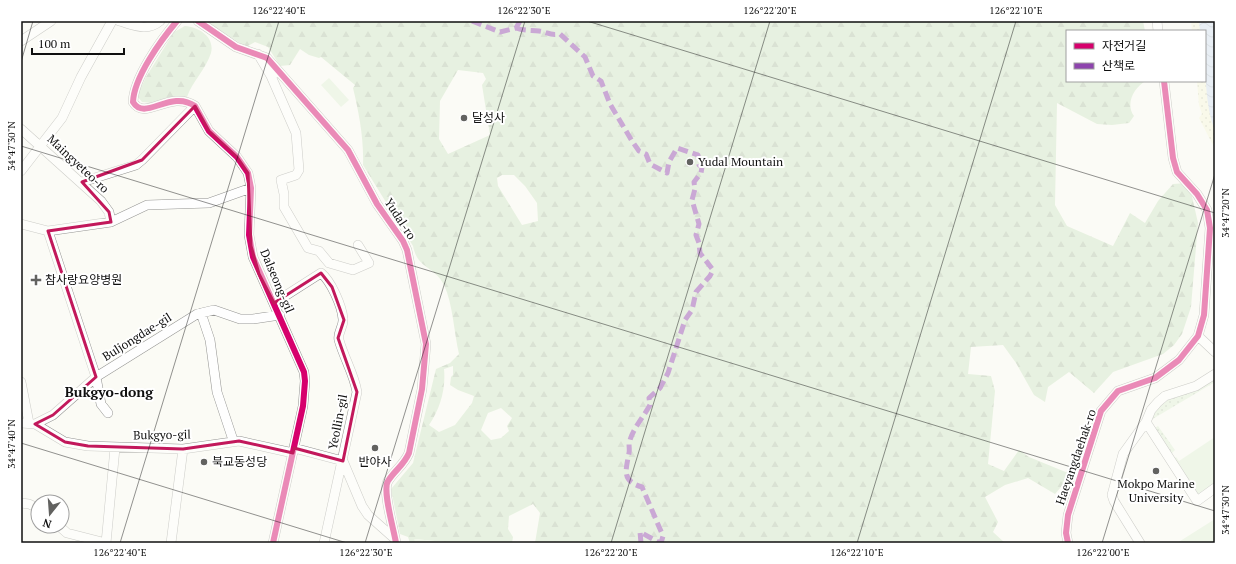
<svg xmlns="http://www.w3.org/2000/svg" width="1236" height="564" viewBox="0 0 1236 564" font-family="'PT Serif','Noto Sans KR',serif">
<defs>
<pattern id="grass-dots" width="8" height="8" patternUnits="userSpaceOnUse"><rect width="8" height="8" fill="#e0efd8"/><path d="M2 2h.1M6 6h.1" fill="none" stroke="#bfccb8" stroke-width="1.8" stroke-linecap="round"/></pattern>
<pattern id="forest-firs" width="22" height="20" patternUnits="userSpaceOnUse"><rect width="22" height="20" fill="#cfe5c7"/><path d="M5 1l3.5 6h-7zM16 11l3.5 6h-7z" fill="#b1c3aa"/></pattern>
<pattern id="sand-dots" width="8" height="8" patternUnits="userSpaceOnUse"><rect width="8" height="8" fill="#f6f7db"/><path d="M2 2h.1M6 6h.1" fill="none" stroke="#d2d3bb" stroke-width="1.8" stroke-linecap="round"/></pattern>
<pattern id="water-waves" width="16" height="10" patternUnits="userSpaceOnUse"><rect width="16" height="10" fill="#d0ddf1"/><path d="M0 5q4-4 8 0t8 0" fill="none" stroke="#b1bccd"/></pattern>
</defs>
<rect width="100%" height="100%" fill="#fbfbf5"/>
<path fill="url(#grass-dots)" d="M1215 376V382L1151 420 1158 407 1167 399Z
M1158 426 1175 450 1171 454 1153 429Z"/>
<path fill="url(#forest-firs)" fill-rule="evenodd" d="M206 21H1143L1145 31H1067V81H1146C1134 87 1125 104 1134 116L1129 123 1112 125 1097 124 1057 103 1055 205 1067 226 1113 246 1130 213 1145 223 1158 201 1173 184 1187 183 1191 192 1198 223 1191 307 1182 334 1174 345 1163 354 1113 372 1094 393 1069 372 1048 387 1045 402 1034 395 1016 363 1003 345 971 347 968 374 991 376 995 391 988 464 1004 471 1019 450 1029 457 1068 473 1066 481 1055 494 1028 478 1005 485 985 497 998 522 993 532 1005 543H535L540 513 533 504 509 516 508 529 513 537 512 543H454L415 539V543H410L408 537 400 534 391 489 413 463 436 369 450 363 459 354C454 333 453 304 444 285 434 265 418 270 413 246L363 165C364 139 359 113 353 88L355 85 321 57 319 58 309 55 300 49 290 65 280 66 268 47 255 42 246 47ZM458 70 483 73 486 79 482 85 490 135 448 154 439 139 440 101ZM502 175H514L525 186 537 203 538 221 522 225 498 186 497 178ZM453 366V375L451 377 450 385 458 390 474 396 472 403 455 425 439 432 429 425C440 409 446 389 444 369ZM501 408 512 418 507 426 509 431 501 438 491 440 481 430 488 413Z
M185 26C199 27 215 37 211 53 206 69 192 82 187 97H169L153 103 142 102 137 96 146 77 174 32Z"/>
<path fill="url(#sand-dots)" d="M1191 21H1199L1201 31H1192Z
M1205 62 1215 129V149L1199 118 1202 114 1199 105 1197 81H1205Z"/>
<path fill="#e0efd8" d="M329 78 349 100 341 107 321 85Z
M1215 437V483L1197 495 1173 459 1176 457 1179 461Z
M1215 519V543H1177Z
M414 539 454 543H415Z"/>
<path fill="url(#water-waves)" d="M1199 21H1215V130C1204 106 1205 57 1205 31H1200Z"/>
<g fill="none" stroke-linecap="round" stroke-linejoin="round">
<defs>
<path id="minor" d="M119 21C134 25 147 32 160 21
M177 21C161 40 134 77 133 102 145 122 170 89 195 106L209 131 237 157 248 173 251 188 249 235 253 257 304 372 305 381 303 406 273 543
M198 21 236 47 267 58 348 150 377 204 403 241 407 250 426 344 422 389 409 453C404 465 395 470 388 481 382 490 394 530 396 543
M1157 21 1158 31
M21 41 51 21
M258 54 271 76
M278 71 271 76 296 133 299 170 296 175 281 180 284 194V207L308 248 319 251 329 263 353 270 369 263 358 245
M21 129 101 201 109 212 111 222
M21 171 62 118 81 77 112 21
M82 182 136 165 142 160 195 106
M21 224 48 231 111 222 147 205 209 203 251 188
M48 231 96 377 101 404 108 413
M274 303 321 273C331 281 342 306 343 319 344 326 337 333 339 340 344 358 354 374 357 392L324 543
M201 313 210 340 217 392 233 440
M1198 336 1215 352
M21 382 29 423
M1146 422 1197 501 1215 488
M21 423 35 424 53 415 96 377 197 314 214 310 240 319H253L280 315
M35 424 65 442 88 446 183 449 239 441 293 453
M294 448 343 461 362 506 368 515 395 539
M21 503 29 504 38 508
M59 526 67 533 106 543
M106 543 115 448
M171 543 183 449
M1068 543 1066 533 1068 515 1101 411 1118 391 1155 378 1179 360 1198 336 1204 315 1210 228 1207 210 1197 194 1177 172 1173 158 1164 81
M1140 543 1114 501 1112 495 1123 454 1146 422 1151 410 1158 402 1165 396 1196 386 1215 374"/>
</defs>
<use href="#minor" stroke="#959593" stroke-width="10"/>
<use href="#minor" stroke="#fefefe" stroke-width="9"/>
<path stroke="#8e44ad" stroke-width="5" stroke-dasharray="10 5" stroke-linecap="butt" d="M472 21 500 32 516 28 520 21
M516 28C524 31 531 30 539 31 548 32 549 36 560 34L585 57 593 76 601 81 610 104 632 141 639 151 646 154 650 164 667 173 669 162 677 148 698 155 699 165 702 167 701 173 694 182 695 189 692 200 699 224 696 235 699 243 700 253 713 270 710 276 696 292 692 310 685 320 668 373 660 388 649 398 650 405C644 416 633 429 630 440 628 444 630 449 629 453 626 470 621 481 642 487L663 536 661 543
M641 543 640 532 660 543"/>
<defs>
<path id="cycleway" d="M177 21C161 40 134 77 133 102 145 122 170 89 195 106L209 131 237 157 248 173 251 188 249 235 253 257 304 372 305 381 303 406 273 543
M198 21 236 47 267 58 348 150 377 204 403 241 407 250 426 344 422 389 409 453C404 465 395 470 388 481 382 490 394 530 396 543
M1068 543 1066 533 1068 515 1101 411 1118 391 1155 378 1179 360 1198 336 1204 315 1210 228 1207 210 1197 194 1177 172 1173 158 1164 81"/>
</defs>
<use href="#cycleway" stroke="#fff" stroke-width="8"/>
<use href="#cycleway" stroke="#d6006c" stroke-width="6"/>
</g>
<path d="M0 0H1236V564H0ZM195 106 209 131 237 157 248 173 251 246 259 274 274 303 321 273 332 287 344 320 338 338 357 392 343 461 294 448 293 453 239 441 183 449 88 446 65 442 35 424 53 415 96 377 48 231 111 222 109 212 82 182 142 160Z" fill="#fbfbf5" fill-opacity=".55" fill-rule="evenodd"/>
<path fill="none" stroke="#c2185b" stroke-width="3" stroke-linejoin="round" d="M195 106 209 131 237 157 248 173 251 246 259 274 274 303 321 273 332 287 344 320 338 338 357 392 343 461 294 448 293 453 239 441 183 449 88 446 65 442 35 424 53 415 96 377 48 231 111 222 109 212 82 182 142 160Z"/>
<path fill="none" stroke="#0f0f0f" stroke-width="1" stroke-opacity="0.45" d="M587 21 1215 213M21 62 33 21M21 146 1215 511M21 443 347 543M120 543 279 21M365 543 525 21M611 543 770 21M857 543 1016 21M1102 543 1215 174"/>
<g fill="#626260" stroke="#fff" stroke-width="1.5">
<circle cx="464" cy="118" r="4"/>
<circle cx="690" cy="162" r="4"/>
<path d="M34 274h4v4h4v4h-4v4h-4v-4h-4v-4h4z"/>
<circle cx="375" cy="448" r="4"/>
<circle cx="204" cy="462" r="4"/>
<circle cx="1156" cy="471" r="4"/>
</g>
<g text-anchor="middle" stroke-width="4" stroke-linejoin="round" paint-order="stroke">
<g font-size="12" fill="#0f0f0f" stroke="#fff" text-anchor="start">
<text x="472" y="122">달성사</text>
<text x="698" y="166">Yudal Mountain</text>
<text x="45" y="284">참사랑요양병원</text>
<text x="212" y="466">북교동성당</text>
<text x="375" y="466" text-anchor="middle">반야사</text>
<text x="1156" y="488" text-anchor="middle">Mokpo Marine<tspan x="1156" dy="14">University</tspan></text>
</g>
<g font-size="12" fill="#0f0f0f" stroke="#fff">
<text transform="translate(78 164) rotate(43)" y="4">Maingyeteo-ro</text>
<text transform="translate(400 219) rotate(57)" y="4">Yudal-ro</text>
<text transform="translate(277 281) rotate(67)" y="4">Dalseong-gil</text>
<text transform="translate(137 337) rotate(-32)" y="4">Buljongdae-gil</text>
<text transform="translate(338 422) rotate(-79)" y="4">Yeollin-gil</text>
<text transform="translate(162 435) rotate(-1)" y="4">Bukgyo-gil</text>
<text transform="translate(1076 457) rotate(-71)" y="4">Haeyangdaehak-ro</text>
</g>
<g font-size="14" font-weight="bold" fill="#0f0f0f" stroke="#fff">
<text x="109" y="397">Bukgyo-dong</text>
</g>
</g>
<rect width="1236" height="564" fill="none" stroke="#ffffff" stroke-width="44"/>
<rect x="1066" y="30" width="140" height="52" fill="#ffffff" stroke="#9f9f9f"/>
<rect x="1074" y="43" width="20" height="6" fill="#d6006c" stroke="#9f9f9f"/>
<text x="1102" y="50" font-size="12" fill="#0f0f0f">자전거길</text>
<rect x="1074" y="63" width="20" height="6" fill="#8e44ad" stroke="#9f9f9f"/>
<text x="1102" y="70" font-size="12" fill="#0f0f0f">산책로</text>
<g transform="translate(50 514) rotate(197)"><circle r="19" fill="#ffffff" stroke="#9f9f9f"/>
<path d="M0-3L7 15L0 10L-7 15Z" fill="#626260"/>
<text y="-6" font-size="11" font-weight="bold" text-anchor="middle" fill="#0f0f0f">N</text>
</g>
<path d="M32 48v6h92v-6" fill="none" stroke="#0f0f0f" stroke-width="2"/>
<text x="38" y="48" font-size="12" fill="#0f0f0f" stroke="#ffffff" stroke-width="3" paint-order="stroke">100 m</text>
<rect x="22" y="22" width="1192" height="520" fill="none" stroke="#0f0f0f" stroke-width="1.5"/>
<g font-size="10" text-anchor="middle" fill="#0f0f0f">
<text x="279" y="14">126°22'40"E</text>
<text x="524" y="14">126°22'30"E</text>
<text x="770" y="14">126°22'20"E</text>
<text x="1016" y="14">126°22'10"E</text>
<text transform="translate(11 146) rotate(-90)" y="4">34°47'30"N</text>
<text transform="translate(1225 213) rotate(-90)" y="4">34°47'20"N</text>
<text transform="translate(11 444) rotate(-90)" y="4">34°47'40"N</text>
<text transform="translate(1225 510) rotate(-90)" y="4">34°47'30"N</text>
<text x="120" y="556">126°22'40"E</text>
<text x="366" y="556">126°22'30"E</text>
<text x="611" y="556">126°22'20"E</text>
<text x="857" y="556">126°22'10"E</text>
<text x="1103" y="556">126°22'00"E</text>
</g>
</svg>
